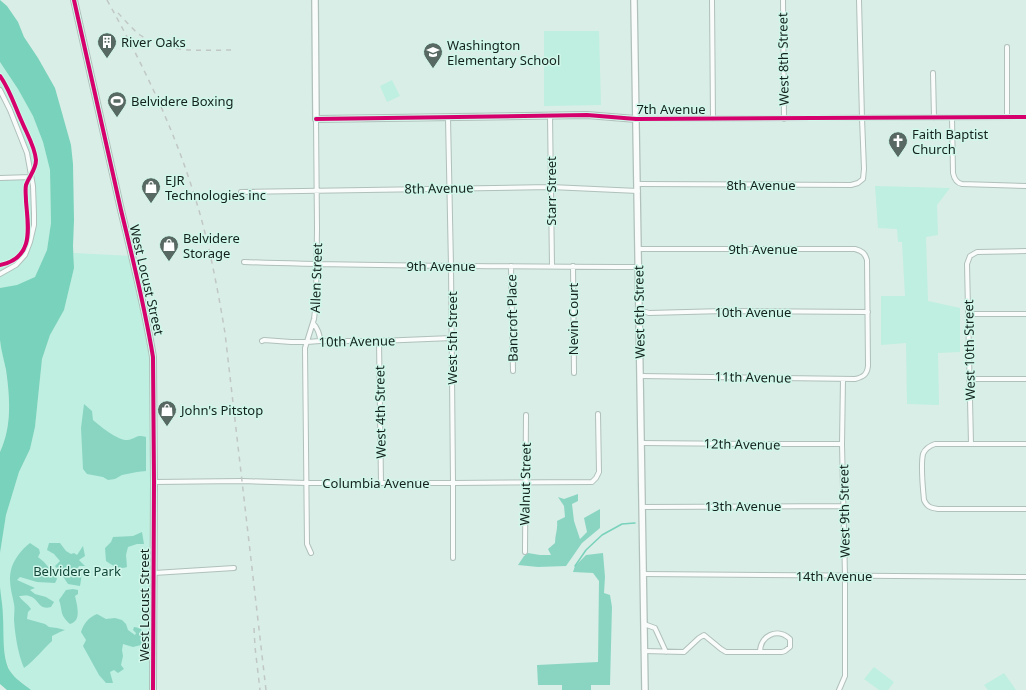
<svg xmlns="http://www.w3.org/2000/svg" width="1026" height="690" viewBox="0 0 1026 690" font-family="'Noto Sans',sans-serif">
<rect width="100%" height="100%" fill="#d9eee7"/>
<path fill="#beefe0" d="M544 31H599L601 105 544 106Z
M0 62 18 89 33 116 43 142 50 170 51 223 47 250 35 277 17 286 0 288V178L30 177 27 153 0 90Z
M392 80 400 96 387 102 380 86Z
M875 186 950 188 937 205 938 235 926 237 928 301 960 308V352L938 353 939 405 907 404 906 343 881 345V296H905L902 242H898L897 229 878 228Z
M74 253 132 256 150 339 153 690H31L15 677 10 671 6 661 3 642V619L0 587V553L6 515 19 472 30 449 35 427 42 359 50 335 64 309 74 268Z
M0 339C7 376 16 416 0 452Z
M874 667 894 682 888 690H879L864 679Z
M1004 673 1016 690H988L984 685Z"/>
<path fill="#8ad5c2" d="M84 404 92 411 93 420C100 426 118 441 128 440 137 438 136 434 146 437V471L137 472 122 475 115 479 108 480 103 477 87 474 83 469 81 428Z
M578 494V501L572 504 574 521 580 539 587 532 584 518 600 509V528L582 543 566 566 538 567 518 565 524 556 528 553 540 555H551L548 549 555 543C555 535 558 529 557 521L565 517 564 506 558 497 564 499Z
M142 532 144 544H137L128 547 126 555 127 567C119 570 112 565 106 561L105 548 111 542 113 537 133 536Z
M30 543 39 549 40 553 38 557 44 562 49 568 55 573 57 579 55 583 37 582 20 577 17 580 35 588 30 590 35 594 46 597 54 602 51 607C38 611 39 598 29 596 27 595 22 596 19 596 22 601 28 604 31 609L28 612 27 619 45 624 49 627 57 628 65 630 60 632 52 636V641C42 650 35 660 24 668 18 654 15 635 14 620 14 614 15 609 14 604 12 593 8 582 11 570 13 560 22 549 30 543Z
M49 543H60L66 551 71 554 74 553 77 555 83 546 85 556 79 560 85 566H79L78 569C83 574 81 579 80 586L68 584 62 575 55 566 60 561 54 554 47 550Z
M603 553 605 577 604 593 610 595 612 607 610 685H591V690H562V685H538L537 665 598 662 599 581 593 573 573 572 575 566 586 555Z
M73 589 78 590V594L75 596C77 605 82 621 70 624 59 614 63 611 59 600L66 590Z
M97 614 106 619 115 618 122 620 126 624 128 630 135 635 136 633 133 630 134 627C145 628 145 635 145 644L133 647 123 644 122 650 123 656 121 665 124 669 118 673 114 670 110 672 113 683H106L99 675 83 646 86 640 81 632C84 623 88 618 97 614Z"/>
<path fill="#79d2bb" d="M0 0 7 6 18 22 24 37 38 58 55 88 71 145 73 164 74 220 73 246 74 268 64 310 50 335 42 359 35 427 30 449 19 472 6 515 0 553V452C12 426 10 398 6 370 4 360 1 350 0 340 0 324 0 304 0 288L17 285 35 277 47 250 51 223 50 170 43 142 33 116 18 89 0 62Z
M0 587C1 597 3 608 3 618 4 633 2 658 10 671 15 679 24 684 31 690H7L0 684Z"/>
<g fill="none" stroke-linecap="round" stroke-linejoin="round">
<path stroke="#79d2bb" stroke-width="1.5" d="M575 566 586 550 602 535 622 524 635 523"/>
<defs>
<path id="street" d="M712 0 713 119
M783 0 784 119
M933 73 934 118
M0 90 10 110 27 153 33 186 34 214V225L30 242 25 255 16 265 0 274
M550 115 552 266
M1007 117V47
M448 118 451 266 453 483V558
M952 118 953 173C954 178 957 183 962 184L1026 186
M636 119 1026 117
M0 178 31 177
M638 184 851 185 858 183 863 179 864 169 862 118 859 0
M241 192 551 187 638 191
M638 249H855C862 251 865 253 867 260L868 366C867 375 863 377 855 379L640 376
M244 262C375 267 507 266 638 267
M511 266 513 371
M573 266 574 373
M639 310 649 313 724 311 868 312
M969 314H1026
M313 323C318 329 320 334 320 341
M262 341 264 340 291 342H307L320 341H379L452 338
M379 341 381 483
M969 379H1026
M641 443 751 444H842
M971 444 967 264 970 256 977 252 1026 251
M1026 444H935C929 446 925 449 923 454 921 463 923 490 924 500 927 507 931 508 938 509H1026
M154 482 242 481 306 483H453L592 482 596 478 599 472 598 414
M642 507 843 506
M525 552 526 415
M311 553 307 544 305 348 314 319 316 302 317 228 316 119
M154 573 234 568
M643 574C771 575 898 576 1026 577
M644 624 655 628 666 652
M644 651 684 652 699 638 704 635 721 649 726 652H782L785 651 790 647V639C777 627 760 636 760 652
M839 690 845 676V576L842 444 843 379"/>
<path id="secondary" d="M74 0C89 70 105 140 121 210 133 259 145 308 153 357L154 482 153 690
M315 0 316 119 587 115 636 119
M634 0 645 690"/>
</defs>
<use href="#street" stroke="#b0c0bb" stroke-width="6"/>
<use href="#secondary" stroke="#b0c0bb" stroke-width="8"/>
<use href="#street" stroke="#f9fcfb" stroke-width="4"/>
<use href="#secondary" stroke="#f9fcfb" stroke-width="5.5"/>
<path stroke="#c1c7c5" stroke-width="1.5" stroke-dasharray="5 5" stroke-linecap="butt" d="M107 0C141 61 172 124 193 191 208 237 217 285 225 333L266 690
M118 13C125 20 132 29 140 35 168 54 202 50 234 50
M254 628 255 647 260 690"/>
<defs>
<path id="cycleway" d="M74 0C89 70 105 140 121 210 133 259 145 308 153 357L154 482 153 690
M0 76C10 90 15 107 22 122 27 134 35 147 36 160 36 170 29 176 26 185 25 190 26 196 26 201 28 227 35 258 0 265
M316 119 587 115 636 119 1026 117"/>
</defs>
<use href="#cycleway" stroke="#d0f7ea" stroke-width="6"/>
<use href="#cycleway" stroke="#d6006c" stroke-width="4"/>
</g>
<defs>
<symbol id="building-pin" viewBox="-11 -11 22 30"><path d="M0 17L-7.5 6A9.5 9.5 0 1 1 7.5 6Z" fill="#586964" stroke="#d0f7ea"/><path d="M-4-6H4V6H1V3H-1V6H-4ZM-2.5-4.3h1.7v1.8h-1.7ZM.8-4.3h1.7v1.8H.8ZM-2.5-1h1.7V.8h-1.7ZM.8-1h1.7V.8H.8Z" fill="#fff"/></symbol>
<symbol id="school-pin" viewBox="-11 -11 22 30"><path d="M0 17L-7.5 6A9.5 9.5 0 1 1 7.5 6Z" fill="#586964" stroke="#d0f7ea"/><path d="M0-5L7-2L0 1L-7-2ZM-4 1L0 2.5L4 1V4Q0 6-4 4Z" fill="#fff"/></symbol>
<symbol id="stadium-pin" viewBox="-11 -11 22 30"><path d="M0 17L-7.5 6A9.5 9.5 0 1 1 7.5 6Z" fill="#586964" stroke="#d0f7ea"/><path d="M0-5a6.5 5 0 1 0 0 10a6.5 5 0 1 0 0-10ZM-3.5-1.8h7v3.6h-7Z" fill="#fff"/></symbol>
<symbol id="church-pin" viewBox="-11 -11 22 30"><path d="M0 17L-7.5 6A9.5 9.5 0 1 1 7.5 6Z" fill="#586964" stroke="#d0f7ea"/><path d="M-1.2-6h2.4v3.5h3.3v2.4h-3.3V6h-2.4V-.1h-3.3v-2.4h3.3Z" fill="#fff"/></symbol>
<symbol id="shop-pin" viewBox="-11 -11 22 30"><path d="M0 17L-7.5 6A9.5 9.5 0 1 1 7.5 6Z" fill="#586964" stroke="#d0f7ea"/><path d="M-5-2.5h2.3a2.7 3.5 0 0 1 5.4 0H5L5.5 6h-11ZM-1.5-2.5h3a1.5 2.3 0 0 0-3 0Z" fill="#fff"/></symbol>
</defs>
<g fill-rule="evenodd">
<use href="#building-pin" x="96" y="31" width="22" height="30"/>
<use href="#school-pin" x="422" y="41" width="22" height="30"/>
<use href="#stadium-pin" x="106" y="90" width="22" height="30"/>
<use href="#church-pin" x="887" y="130" width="22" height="30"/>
<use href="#shop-pin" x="140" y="176" width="22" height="30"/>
<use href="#shop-pin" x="158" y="234" width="22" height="30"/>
<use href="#shop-pin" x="156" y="399" width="22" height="30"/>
</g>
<g text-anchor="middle" stroke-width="3" stroke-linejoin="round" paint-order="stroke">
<g font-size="13" fill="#13221d" stroke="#d0f7ea" text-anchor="start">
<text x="121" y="47">River Oaks</text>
<text x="447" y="50">Washington<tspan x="447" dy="15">Elementary School</tspan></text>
<text x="131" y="106">Belvidere Boxing</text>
<text x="912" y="139">Faith Baptist<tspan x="912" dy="15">Church</tspan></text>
<text x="165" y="185">EJR<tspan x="165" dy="15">Technologies inc</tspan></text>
<text x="183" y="243">Belvidere<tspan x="183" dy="15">Storage</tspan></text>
<text x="181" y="415">John's Pitstop</text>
</g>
<g font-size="13" fill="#13221d" stroke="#d0f7ea">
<text transform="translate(783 59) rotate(-91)" y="5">West 8th Street</text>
<text x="671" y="114">7th Avenue</text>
<text x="761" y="190">8th Avenue</text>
<text transform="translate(439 188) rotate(-1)" y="5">8th Avenue</text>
<text transform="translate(551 191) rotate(-90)" y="5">Starr Street</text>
<text x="763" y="254">9th Avenue</text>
<text x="441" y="271">9th Avenue</text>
<text transform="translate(316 278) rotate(-88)" y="5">Allen Street</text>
<text transform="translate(147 280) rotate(77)" y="5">West Locust Street</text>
<text transform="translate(639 312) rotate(-91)" y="5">West 6th Street</text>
<text x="753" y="317">10th Avenue</text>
<text transform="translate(512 318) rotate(-91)" y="5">Bancroft Place</text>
<text transform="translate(573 319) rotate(-90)" y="5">Nevin Court</text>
<text transform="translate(452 338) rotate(-90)" y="5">West 5th Street</text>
<text transform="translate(357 341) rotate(-1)" y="5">10th Avenue</text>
<text transform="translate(969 350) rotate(-91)" y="5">West 10th Street</text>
<text transform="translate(753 377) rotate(1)" y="5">11th Avenue</text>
<text transform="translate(380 412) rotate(-91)" y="5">West 4th Street</text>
<text transform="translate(742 444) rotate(1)" y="5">12th Avenue</text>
<text x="376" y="488">Columbia Avenue</text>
<text transform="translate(525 484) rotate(-89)" y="5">Walnut Street</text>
<text x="743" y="511">13th Avenue</text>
<text transform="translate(844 511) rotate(-91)" y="5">West 9th Street</text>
<text x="834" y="581">14th Avenue</text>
<text transform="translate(144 605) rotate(-90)" y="5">West Locust Street</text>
</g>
<g font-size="13" fill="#15483c" stroke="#d0f7ea">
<text x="77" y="576">Belvidere Park</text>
</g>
</g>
</svg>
